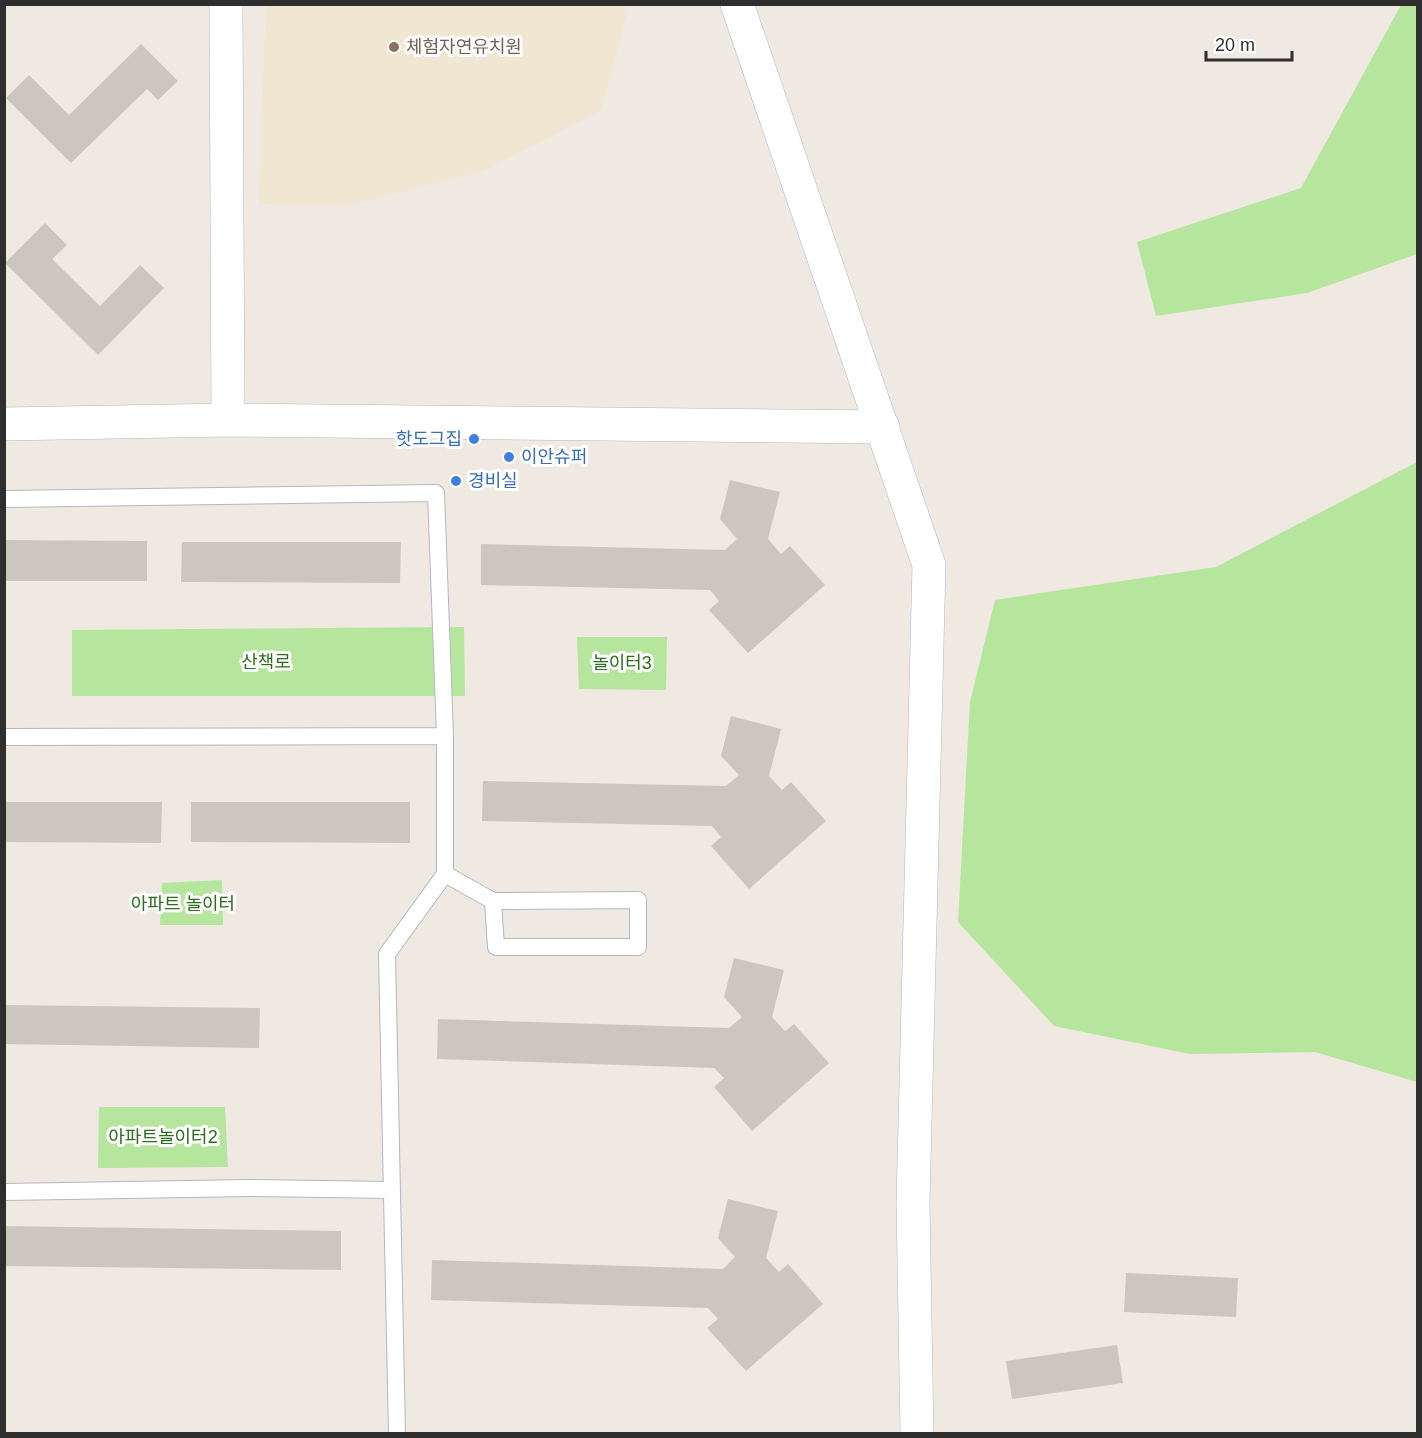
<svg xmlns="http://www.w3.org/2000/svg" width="1422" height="1438" viewBox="0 0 1422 1438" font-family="Helvetica,'Noto Sans KR',sans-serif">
<rect width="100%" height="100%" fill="#efe9e1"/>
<path fill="#f0e6d1" d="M266 5 626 4V16L601 110 484 171 347 206 259 204Z"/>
<path fill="#b6e59e" d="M1401 5H1417V254L1307 293 1156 316 1137 242 1301 188Z
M1417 462V1082L1315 1052 1190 1054 1054 1026 958 922 970 702 995 600 1216 567Z
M464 627 465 696H72V630Z
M577 637H667L666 690 579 689Z
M222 880 223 925H160L162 883Z
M99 1107H225L228 1167 98 1168Z"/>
<path fill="#cbc7bf" d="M141 44 178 81 158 100 147 89 71 163 6 98 29 75 69 115Z
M45 223 67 245 52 259 100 306 140 265 164 288 98 355 5 263Z
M730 480 780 492 768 539 781 554 790 546 825 585 748 653 709 610 719 601 710 590 481 585V544L725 550 737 539 720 519Z
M4 540 147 541V581H4Z
M182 542H401L400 583 181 582Z
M731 716 781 729 769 776 782 790 791 782 826 821 749 889 711 846 721 837 712 826 482 821 483 781 726 786 739 775 721 756Z
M4 802H162L161 843 4 842Z
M191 802H410V843L191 842Z
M734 958 784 970 772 1017 785 1031 794 1024 829 1063 752 1131 714 1087 724 1078 714 1068 437 1059 438 1019 729 1028 742 1017 724 997Z
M5 1005 260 1008 259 1048 5 1044Z
M728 1199 778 1211 766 1258 779 1272 788 1264 823 1304 746 1371 707 1328 718 1319 708 1308 431 1300 432 1260 723 1269 735 1257 718 1238Z
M4 1226 341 1231V1270L4 1266Z
M1126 1273 1238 1278 1236 1317 1124 1312Z
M1117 1345 1123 1383 1012 1399 1006 1361Z"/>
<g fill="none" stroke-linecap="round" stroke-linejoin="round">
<defs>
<path id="service" d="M4 499 436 493 445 736V874L387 954 397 1434
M4 737 445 736
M445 874 493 901 638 900V947H496L493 901
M4 1192 249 1188 392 1190"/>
<path id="minor" d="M226 4 228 420
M4 424 228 420 883 427"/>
<path id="tertiary" d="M737 4 929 565 913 1203 917 1434"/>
</defs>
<use href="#service" stroke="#b4b7c1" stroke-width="18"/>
<use href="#minor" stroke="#b4b7c1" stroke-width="34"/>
<use href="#tertiary" stroke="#b4b7c1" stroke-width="34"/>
<use href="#service" stroke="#fff" stroke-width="16"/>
<use href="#minor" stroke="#fff" stroke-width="33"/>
<use href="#tertiary" stroke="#fff" stroke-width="33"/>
</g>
<circle fill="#8d6e63" stroke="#fff" stroke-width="2" cx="394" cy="47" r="6"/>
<g fill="#3f7fe0" stroke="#fff" stroke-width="2">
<circle cx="474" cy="439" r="6"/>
<circle cx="509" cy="457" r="6"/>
<circle cx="456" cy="481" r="6"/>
</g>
<g text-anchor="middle" stroke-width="6" stroke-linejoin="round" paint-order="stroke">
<g font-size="18" fill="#785e54" stroke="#fff" text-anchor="start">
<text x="406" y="53">체험자연유치원</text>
</g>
<g font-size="18" fill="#366cbe" stroke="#fff" text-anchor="start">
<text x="462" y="445" text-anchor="end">핫도그집</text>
<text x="521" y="463">이안슈퍼</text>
<text x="468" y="487">경비실</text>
</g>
<g font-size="18" fill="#2c6e1b" stroke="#fff">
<text x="266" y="668">산책로</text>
<text x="622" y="669">놀이터3</text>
<text x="183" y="910">아파트 놀이터</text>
<text x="163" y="1143">아파트놀이터2</text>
</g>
</g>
<rect width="1422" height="1438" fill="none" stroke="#2e2e2e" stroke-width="12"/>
<path d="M1206 51v9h86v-9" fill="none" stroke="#2e2e2e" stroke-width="3"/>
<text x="1215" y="51" font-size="18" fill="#2e2e2e" stroke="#ffffff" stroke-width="4.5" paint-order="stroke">20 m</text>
</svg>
